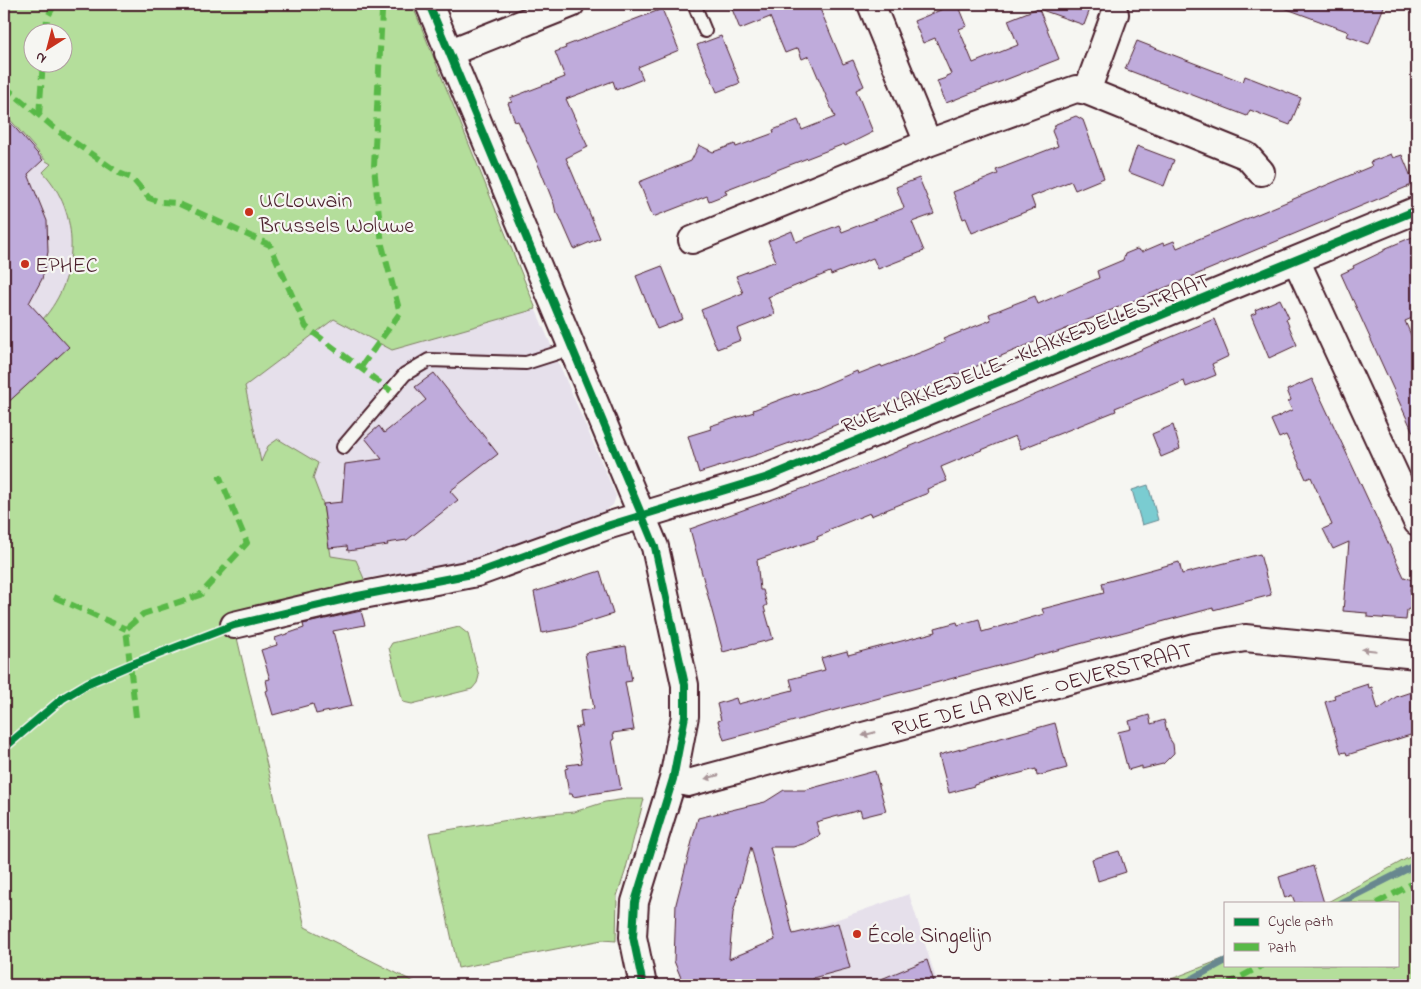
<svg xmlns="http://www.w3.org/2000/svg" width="1421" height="989" viewBox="0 0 1421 989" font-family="'Indie Flower',sans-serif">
<rect width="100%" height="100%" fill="#f6f6f2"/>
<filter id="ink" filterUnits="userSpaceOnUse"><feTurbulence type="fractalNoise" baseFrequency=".02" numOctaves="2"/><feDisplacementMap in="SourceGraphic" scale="10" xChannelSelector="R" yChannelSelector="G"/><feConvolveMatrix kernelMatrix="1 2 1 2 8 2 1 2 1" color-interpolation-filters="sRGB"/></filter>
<g filter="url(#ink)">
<path fill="#e6e0eb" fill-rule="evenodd" d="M4 4 427 57 616 496 613 505 604 512 500 555 294 591 4 669ZM32 32H62V62H32Z
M909 894 938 985H681L678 975Z"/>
<path fill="#b4de9b" stroke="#7f7e63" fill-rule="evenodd" d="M4 4H412L536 309 392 350 334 319 245 386 261 462 268 446 278 439 318 463 313 478 323 504 331 556 356 560 368 588 234 625 305 927 420 985H4V406L68 347 43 319C80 277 81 213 43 172L51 164 46 161 7 116 11 112 4 103ZM32 32H62V62H32Z
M459 627 468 634 479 676 477 683 472 689 412 704 403 702 389 648 392 643Z
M626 799H644L625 872 617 896 616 941 602 940 458 968 429 833 539 815 574 812 605 802Z
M1417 853V985H1156L1225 958V965H1397V903H1326Z"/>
<path fill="#7accd1" stroke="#67878f" d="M1148 485 1158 520 1142 525 1132 490Z"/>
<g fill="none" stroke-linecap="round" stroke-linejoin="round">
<path stroke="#67878f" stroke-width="7" d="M1340 903 1417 864
M1181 985 1225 961"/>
</g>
<path fill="#bfabdb" stroke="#4a1f2b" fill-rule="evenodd" d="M730 4H818L843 64 853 60 864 86 856 90 873 132 845 146 844 144 725 190 727 194 709 201 707 196 653 217 639 182 691 161 699 145 713 152 735 144 736 147 774 133 773 130 798 120 802 130 835 117 809 56 802 59 798 48 785 53 770 17 740 29Z
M955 4H958L967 26 959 29 973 63 1018 45 1008 20 1038 8 1032 6V4H1092L1084 25 1039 9 1059 59 946 103 937 81 946 78V76L951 74 935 38 923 43 914 21Z
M1279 4H1385L1369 44 1347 36 1349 32 1279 6Z
M662 9 679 50 638 67 643 79 616 90 613 81 566 99 588 147 566 158 600 238 574 249 559 215 556 213 554 204 540 169 518 121 515 122 508 103 512 102 510 98 565 77 555 52 566 48 565 46Z
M721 36 740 83 717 92 697 45Z
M1137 41 1243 82 1245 76 1301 98 1290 125 1250 110 1247 116 1125 69Z
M4 115 43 160 28 174 47 221 48 252 42 279 29 303 69 347 4 406Z
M1076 116 1083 120 1104 178 1075 190 1071 181 1031 197 1035 208 972 233 966 218 963 219 953 192 998 174 996 170 1058 146 1052 131 1056 124Z
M1137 146 1174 160 1164 186 1128 172Z
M1391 154 1393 158 1402 155 1414 184 809 436 762 453 699 473 688 436 711 429 710 426 754 412 753 410 795 394 796 395 817 388 857 371 858 374 881 365 882 367 927 350 945 342 943 339 991 320 989 314 1014 304 1035 296 1038 304 1099 278 1097 271 1123 260 1125 254 1137 249 1142 252 1163 243 1164 245 1174 241 1177 248 1372 166 1370 162Z
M919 178 934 214 912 222 924 251 878 269 873 258 831 275 830 272 768 297 775 314 737 329 741 340 717 349 701 310 743 293 736 276 776 261 768 241 792 231 796 242 839 225 842 232 904 208 896 187Z
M1417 235V316L1405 321 1417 349V441L1341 274 1354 268 1353 266 1384 251V249Z
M662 266 683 319 657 329 636 276Z
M1280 299 1289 318 1286 319 1297 345 1269 358 1251 315 1256 313 1255 310Z
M1214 319 1229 356 1212 364 1216 375 1186 387 1184 381 1160 391V390L1115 408 1116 411 1021 449 1015 436 941 467 947 481 927 489 928 493 871 516 870 513 828 530 829 532 817 537 818 539 757 560 760 590H763L767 605 764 607 773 639 723 652 690 529 832 478 980 418Z
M434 373 498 454 450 491 458 500 407 540 387 543 388 545 348 551 347 546 329 548 323 504 342 502 345 464 382 459 365 438 379 426 384 433 426 400 415 387Z
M1312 379 1404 577 1412 580 1410 590 1417 605 1407 610 1406 620 1367 617V613L1343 611 1349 542 1333 549 1323 529 1332 525 1311 477 1306 479 1286 435 1279 438 1271 420 1292 410 1288 402 1291 400 1287 390Z
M1173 425 1180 449 1161 457 1152 434Z
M1260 554 1271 595 1213 610V608L724 740 718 721 721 720 717 704 736 698 738 704 793 690 790 679 825 670 821 658 847 651 848 655 936 632 935 628 957 622 958 625 979 619 982 632 1044 614 1042 609 1104 593 1102 583 1179 562 1182 574Z
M600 571 613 614 569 628 542 633 534 592Z
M361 611 365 625 333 631 352 706 316 714 313 704 273 715 266 691 268 690 266 680 270 679 261 650 277 645 275 638 304 628 303 624Z
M626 646 632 681 625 682 634 730 613 733 614 739 612 740 621 789 573 797 572 794H569L565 769 568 768 567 765 582 763 575 728 582 726 580 711 594 709 585 653Z
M1368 684 1369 688 1372 687 1378 710 1396 697 1417 690V733L1347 755 1346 752 1341 753 1325 702 1335 699 1334 695Z
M1149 715 1151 724 1164 720 1169 738 1173 744 1174 753 1163 764 1142 769V766L1128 770 1118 732 1131 729 1129 721Z
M1055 723 1067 768 1037 776 1036 769 974 785V786L949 793 939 755Z
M875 771 886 811 862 817 860 810 816 822 820 835 806 843 793 847H770L793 934 838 923 850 968 813 978 814 980 801 985H684L674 961 676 904 698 818 765 802 784 790H805ZM751 847 775 940 729 959 733 913Z
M1119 851 1126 872 1098 881 1092 859Z
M1313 866 1324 903H1295L1292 895 1285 898 1279 877Z
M927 960 935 985H867Z"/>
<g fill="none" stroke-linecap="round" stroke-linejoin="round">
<defs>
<path id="service" d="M694 4 705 31
M343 447 405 374 429 360 526 363 573 348"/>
<path id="minor" d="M429 4 655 547 685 685V716L673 779 635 902 633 937 643 985
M871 4 928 143
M1115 14 1087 91 1247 156 1261 172
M448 53 571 4
M692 240 928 143 1076 89 1087 91
M1296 260 1417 522
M234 625 358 596 477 573 610 525 768 477 1417 210
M673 779 688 783 1194 647 1245 638 1417 655"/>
</defs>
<use href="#service" stroke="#4a1f2b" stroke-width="16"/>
<use href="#minor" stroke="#4a1f2b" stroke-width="30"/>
<use href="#service" stroke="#f6f6f2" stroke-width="12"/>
<use href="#minor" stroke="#f6f6f2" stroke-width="26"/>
<path stroke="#58b947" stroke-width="6" stroke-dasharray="12 6" stroke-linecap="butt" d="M46 32 47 18 55 4
M4 86 58 131 119 173 132 178 149 198 160 202 177 203 270 245 306 327 391 391
M39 115 43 62
M361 367 400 313 382 245 374 166 382 12 378 4
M54 597 126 629
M136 717 126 629 143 614 200 595 247 543 219 475
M1377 903 1417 881
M1226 985 1263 965"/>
<defs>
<path id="cycleway" d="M429 4 655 547 685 685V716L673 779 635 902 633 937 643 985
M4 748 63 698 88 683 130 665 234 625 358 596 477 573 610 525 768 477 1417 210"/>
</defs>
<use href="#cycleway" stroke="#f6f6f2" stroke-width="11"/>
<use href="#cycleway" stroke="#00873e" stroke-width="8"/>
</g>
<defs><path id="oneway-solid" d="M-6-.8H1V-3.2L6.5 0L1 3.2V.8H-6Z" transform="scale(1.25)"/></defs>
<g fill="#a99598">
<use href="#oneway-solid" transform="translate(1369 650) rotate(-174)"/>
<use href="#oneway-solid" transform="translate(869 734) rotate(165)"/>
<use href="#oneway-solid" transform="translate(712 777) rotate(165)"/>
</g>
</g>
<g fill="#c8321e" stroke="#f6f6f2" stroke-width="2">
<circle cx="249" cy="212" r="5"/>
<circle cx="25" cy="264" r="5"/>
<circle cx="857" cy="934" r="5"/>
</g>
<g text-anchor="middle" stroke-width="4.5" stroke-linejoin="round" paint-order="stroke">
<g font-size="22" fill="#4a1f2b" stroke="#f6f6f2" text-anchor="start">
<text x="259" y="207">UCLouvain<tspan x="259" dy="25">Brussels Woluwe</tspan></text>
<text x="35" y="272">EPHEC</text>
<text x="867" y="942">École Singelijn</text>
</g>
<g font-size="22" fill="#4a1f2b" stroke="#f6f6f2">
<text transform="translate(1025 352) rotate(-22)" y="8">RUE KLAKKEDELLE - KLAKKEDELLESTRAAT</text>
<text transform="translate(1042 688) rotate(-15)" y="8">RUE DE LA RIVE - OEVERSTRAAT</text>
</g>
</g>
<rect width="1421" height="989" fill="none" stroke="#f6f6f2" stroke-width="20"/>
<rect x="10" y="10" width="1401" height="969" fill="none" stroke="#4a1f2b" stroke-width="2" filter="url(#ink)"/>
<rect x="1224" y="902" width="175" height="65" fill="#f6f6f2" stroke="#b1a0a2"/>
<rect x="1234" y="918" width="25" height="8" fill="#00873e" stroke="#b1a0a2"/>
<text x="1268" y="926" font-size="15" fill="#4a1f2b">Cycle path</text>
<rect x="1234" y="943" width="25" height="8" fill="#58b947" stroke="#b1a0a2"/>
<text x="1268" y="952" font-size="15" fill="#4a1f2b">Path</text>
<g transform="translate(48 48) rotate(216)"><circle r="24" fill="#f6f6f2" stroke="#b1a0a2"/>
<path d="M0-4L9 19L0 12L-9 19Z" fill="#c8321e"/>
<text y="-8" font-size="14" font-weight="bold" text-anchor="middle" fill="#4a1f2b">N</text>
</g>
</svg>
